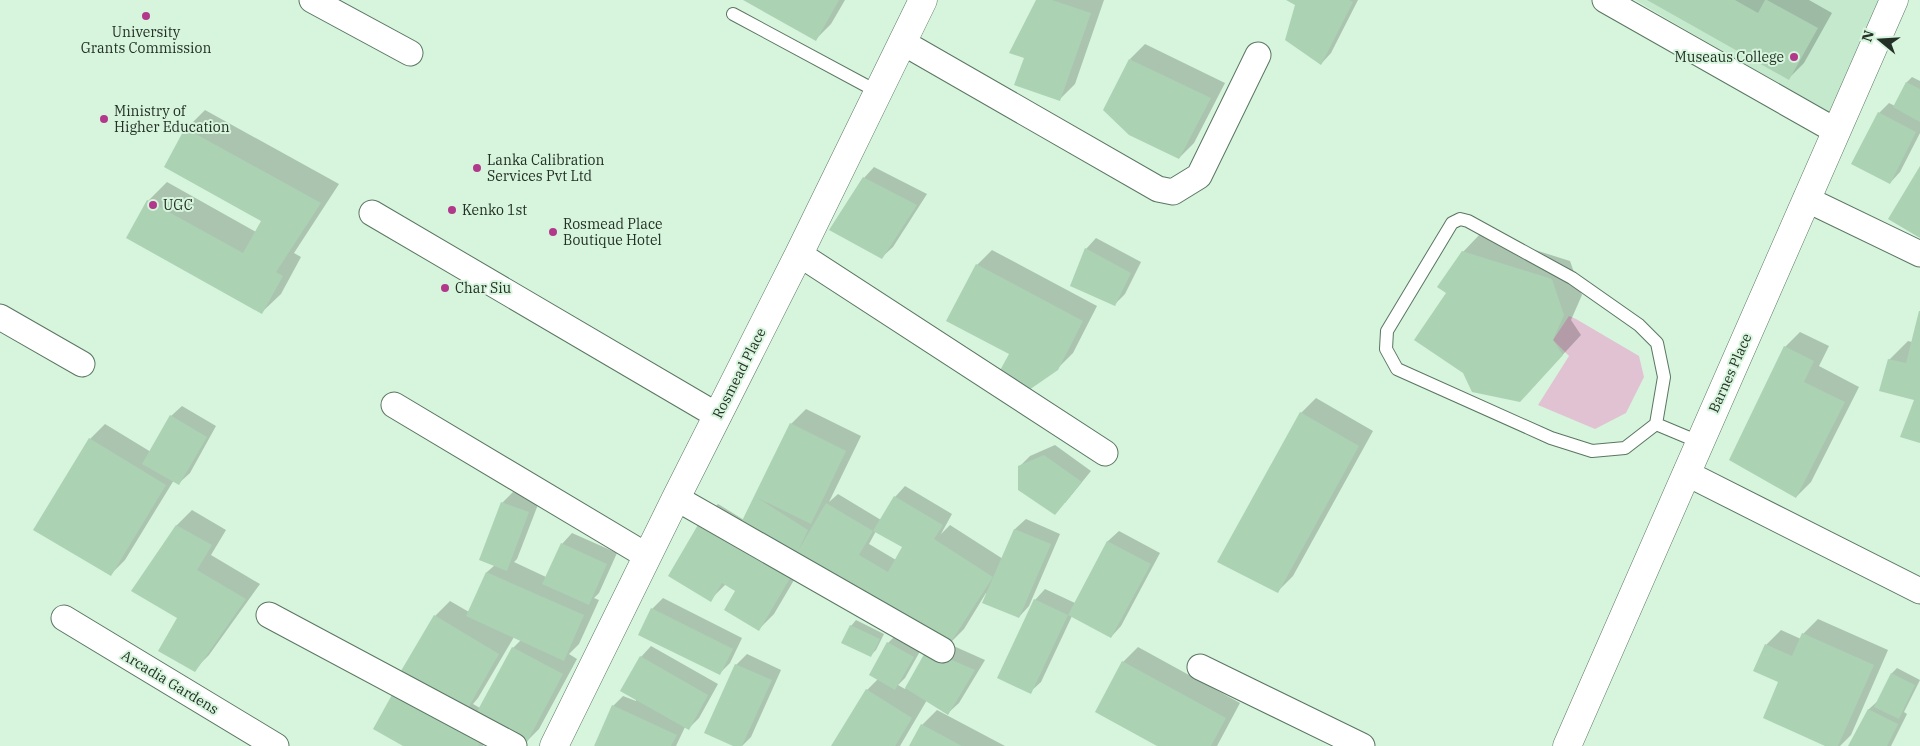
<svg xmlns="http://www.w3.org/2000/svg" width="1920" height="746" viewBox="0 0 1920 746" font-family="'IBM Plex Serif',serif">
<rect width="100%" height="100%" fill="#d6f5dc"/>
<path fill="#c4e9cd" d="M1635 0H1881L1831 115Z"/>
<path fill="#e1c2d3" d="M1569 316 1576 319 1639 356 1644 377 1626 413 1595 429 1538 405 1569 356 1553 340Z"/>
<path fill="#0003" fill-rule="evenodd" d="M746 0H845L831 24 816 39Z
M1038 0H1104L1075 84 1060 99 1025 57Z
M1289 0H1358L1331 53 1321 64 1297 4Z
M1649 0H1809L1832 13 1804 63 1789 78Z
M1145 44 1225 83 1194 143 1179 158 1130 59Z
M1912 77 1920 81V133L1900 172 1890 183 1879 113 1889 103 1895 106 1907 82Z
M205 110 339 184 294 253 301 257 281 294 262 312 148 201 167 182 256 232 263 221 166 167 186 129Z
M874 167 927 194 893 247 882 257 864 178Z
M1481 233 1570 261 1582 295 1571 320 1581 335 1520 401 1448 293 1463 252Z
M1096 238 1141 262 1125 294 1114 305 1086 249Z
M992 250 1097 306 1073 353 1057 369 1011 354 977 265Z
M1920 313V442L1916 399 1889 360 1908 341 1912 342Z
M1800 332 1829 346 1819 366 1859 387 1811 482 1796 497 1785 347Z
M1316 398 1373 431 1293 576 1278 591 1301 413Z
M182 406 216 426 190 473 179 483 174 480 125 560 110 575 90 439 105 424 151 452 171 416Z
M806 409 861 436 829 502 838 494 881 520 895 497 905 486 952 514 941 534 950 525 1003 559 1015 529 1026 519 1060 534 1029 606 1019 617 986 593 964 629 949 644 985 660 959 703 948 713 927 700 900 746H833L867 690 878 679 871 674 888 643 899 632 923 646 905 678 898 685 905 689 928 650 807 558 774 614 759 629 737 591 726 584 710 600 703 519 718 504 744 520 791 424ZM876 531 904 547 896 560 869 544Z
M1055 445 1091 471 1065 503 1019 467 1030 456Z
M513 492 539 502 517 559 514 562 546 577 562 544 572 533 617 553 599 593 594 598 599 600 579 644 569 654 577 659 539 729 524 744 494 728 483 746H405L435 616 450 601 469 612 487 572 495 565 481 560 503 502ZM514 637 521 640 513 648 480 708 473 704 478 698Z
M192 510 226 530 211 555 260 584 209 655 194 670 179 617 133 591 177 525Z
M1119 531 1160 553 1121 626 1111 637 1072 616 1041 682 1030 692 1035 600 1045 589 1075 603 1108 541Z
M663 598 742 638 730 663 719 674 652 609Z
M1818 619 1888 650 1851 735 1840 746H1828L1780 682 1766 645 1781 630 1801 639 1803 634Z
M856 620 884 634 876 650 871 655 851 626Z
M651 646 718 684 699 718 688 729 685 727 676 746H595L613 706 623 696 636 701 641 657Z
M1138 647 1240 703 1217 746H1159L1123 662Z
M747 654 781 670 751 737 742 746H736V665Z
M1897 668 1920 680 1904 712 1907 714 1891 746H1850L1869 709 1879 700 1892 673Z
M937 710 1005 746H911L922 725Z"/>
<path fill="#acd2b4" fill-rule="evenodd" d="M743 0H839L816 41Z
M1036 0H1052L1091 13 1060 101 1014 85 1024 58 1009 53Z
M1286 0H1349L1353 2 1321 65 1285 40 1295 5Z
M1647 0H1735L1758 13 1765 0H1767L1818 28 1789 80Z
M1129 59 1211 98 1179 159 1129 135 1103 110Z
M1906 82 1920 89V122L1893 107Z
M1878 112 1916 132 1890 184 1851 164Z
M185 128 321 203 276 272 283 276 262 314 126 238 147 200 243 253 261 221 164 167Z
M1920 166V238L1888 219Z
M863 177 917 205 882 259 829 230Z
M1085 248 1131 273 1115 306 1070 286Z
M1462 251 1552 279 1564 315 1553 340 1563 355 1520 402 1472 392 1463 373 1414 340 1446 293 1437 287Z
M976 264 1083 321 1058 370 1029 390 998 374 1009 354 946 321Z
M1919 311H1920V443L1900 437 1914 400 1879 391 1888 359 1906 363Z
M1784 346 1814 361 1804 382 1845 402 1796 498 1729 460Z
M1300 412 1359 446 1278 593 1217 562Z
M170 415 207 437 179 485 142 464Z
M790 423 846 451 811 524 756 497 808 530 798 551 826 503 873 531 894 496 943 525 934 539 993 577 949 645 740 525ZM873 531 902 547 888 572 859 555Z
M89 438 166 485 111 576 33 530Z
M1044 455 1082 482 1055 515 1018 490V466Z
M501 502 529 512 507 571 479 560Z
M702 518 793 573 759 631 724 610 735 591 722 583 711 602 668 576Z
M176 525 212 545 197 570 246 599 195 672 158 651 177 618 131 591Z
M1014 529 1051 544 1019 618 982 603Z
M1107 541 1151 564 1111 638 1068 615 1031 694 997 678 1034 599 1068 615Z
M561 543 607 564 589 605 542 584Z
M486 572 584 615 564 661 466 616Z
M651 608 733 649 720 675 638 635Z
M434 615 499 654 464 715 398 676Z
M850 625 880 639 871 657 841 643Z
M1802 633 1874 665 1838 746H1825L1763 718 1778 682 1753 671 1765 644 1792 656Z
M887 642 914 657 895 690 869 675Z
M512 647 563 674 525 746 473 719Z
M927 649 975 670 948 715 905 688Z
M640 656 708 695 689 730 620 691Z
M1122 661 1226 718 1211 746H1157L1095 712Z
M735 664 772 680 742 746H733L704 733Z
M1891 673 1915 685 1899 719 1874 707Z
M398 684 485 734 478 746H403L373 729Z
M866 689 912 718 895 746H831Z
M612 705 677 735 671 746H594Z
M1868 709 1898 724 1887 746H1848Z
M921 724 962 746H909Z"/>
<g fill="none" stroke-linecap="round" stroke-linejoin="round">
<defs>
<path id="service" d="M733 14 878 92
M1460 219 1468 221 1572 278 1639 325 1657 343 1664 377 1656 424 1625 448 1592 451 1551 438 1397 369 1386 349 1387 331 1452 223Z
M1656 424 1699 442"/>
<path id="minor" d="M312 0 410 53
M1605 0 1836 131
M902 42 1158 189 1173 192 1199 176 1258 55
M1806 199 1920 254
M372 213 718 416
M799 254 1105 453
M0 317 82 364
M394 405 647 556
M1686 473 1920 591
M676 498 942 650
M269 615 514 746
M64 618 276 746
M1200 667 1362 746"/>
<path id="tertiary" d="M554 746 676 498 799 254 923 0
M1567 746 1894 0"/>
</defs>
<use href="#service" stroke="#5a7661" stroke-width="14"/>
<use href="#minor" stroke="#5a7661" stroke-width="27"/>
<use href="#tertiary" stroke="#5a7661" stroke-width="29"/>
<use href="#service" stroke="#fff" stroke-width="12"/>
<use href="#minor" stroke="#fff" stroke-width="25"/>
<use href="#tertiary" stroke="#fff" stroke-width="28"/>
</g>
<g fill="#b2388b" stroke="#d6f5dc" stroke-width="2">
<circle cx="146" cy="16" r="5"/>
<circle cx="1794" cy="57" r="5"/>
<circle cx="104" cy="119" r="5"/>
<circle cx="477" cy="168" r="5"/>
<circle cx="153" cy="205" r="5"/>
<circle cx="452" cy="210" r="5"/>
<circle cx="553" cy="232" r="5"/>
<circle cx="445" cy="288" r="5"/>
</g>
<g text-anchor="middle" stroke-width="4" stroke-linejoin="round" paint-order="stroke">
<g font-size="14" fill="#243027" stroke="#d6f5dc" text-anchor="start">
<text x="146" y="37" text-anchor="middle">University<tspan x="146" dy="16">Grants Commission</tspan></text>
<text x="1784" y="62" text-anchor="end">Museaus College</text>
<text x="114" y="116">Ministry of<tspan x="114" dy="16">Higher Education</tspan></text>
<text x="487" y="165">Lanka Calibration<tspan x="487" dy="16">Services Pvt Ltd</tspan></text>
<text x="163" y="210">UGC</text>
<text x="462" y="215">Kenko 1st</text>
<text x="563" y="229">Rosmead Place<tspan x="563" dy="16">Boutique Hotel</tspan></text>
<text x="455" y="293">Char Siu</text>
</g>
<g font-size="14" fill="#243027" stroke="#d6f5dc">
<text transform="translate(739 373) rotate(-63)" y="5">Rosmead Place</text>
<text transform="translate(1730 373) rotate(-66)" y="5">Barnes Place</text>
<text transform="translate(170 682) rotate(31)" y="5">Arcadia Gardens</text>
</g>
</g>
<g transform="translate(1880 40) rotate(288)" stroke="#d6f5dc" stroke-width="4" paint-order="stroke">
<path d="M0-4L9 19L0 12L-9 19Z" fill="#243027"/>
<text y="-8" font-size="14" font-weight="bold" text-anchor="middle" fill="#243027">N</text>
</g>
</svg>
